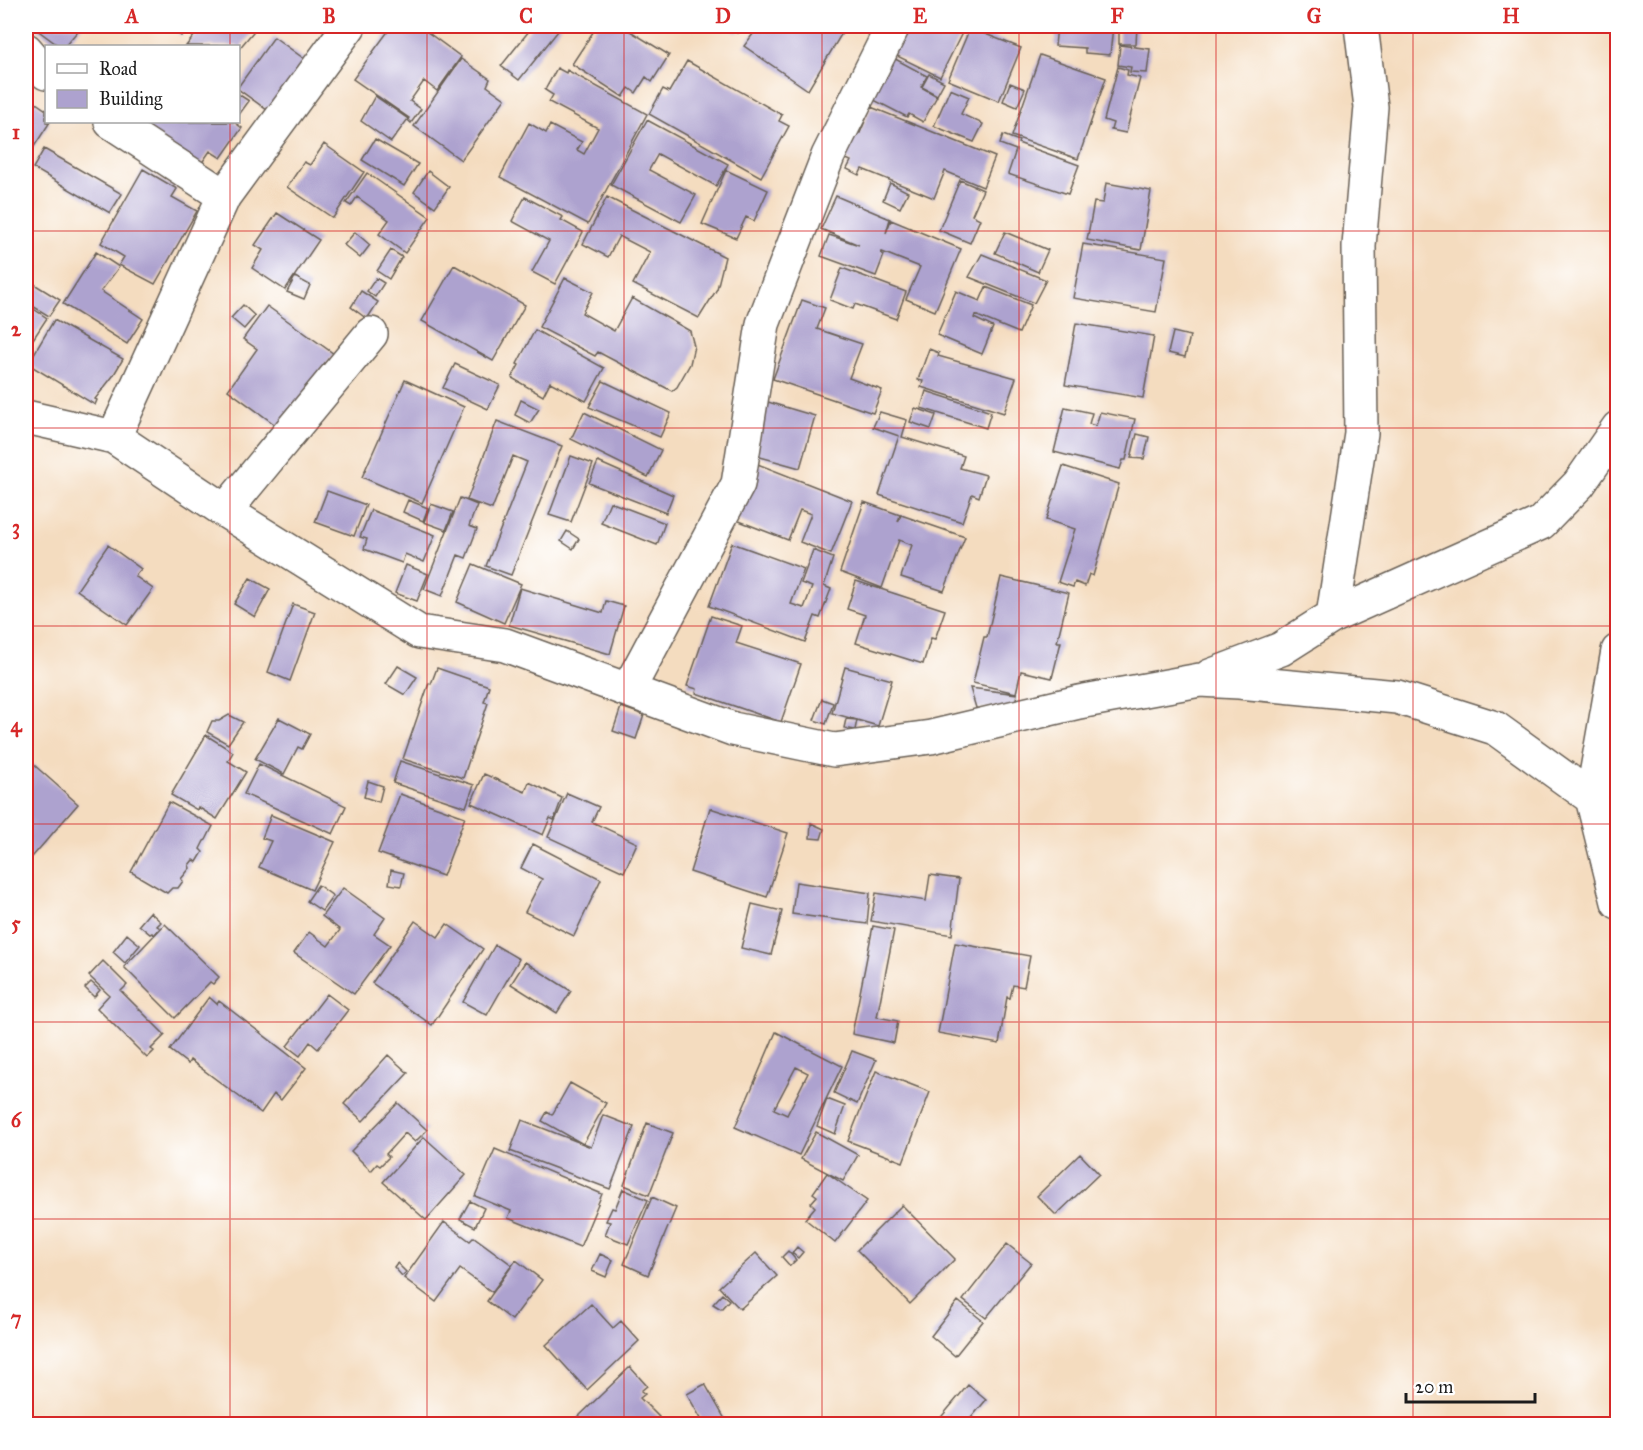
<svg xmlns="http://www.w3.org/2000/svg" width="1643" height="1450" viewBox="0 0 1643 1450" font-family="'IM FELL Great Primer',serif">
<rect width="100%" height="100%" fill="#fff"/>
<filter id="ink" filterUnits="userSpaceOnUse"><feTurbulence type="fractalNoise" baseFrequency=".0167" numOctaves="2"/><feDisplacementMap in="SourceGraphic" scale="12" xChannelSelector="R" yChannelSelector="G"/><feConvolveMatrix kernelMatrix="1 2 1 2 8 2 1 2 1" color-interpolation-filters="sRGB"/></filter>
<filter id="wash" filterUnits="userSpaceOnUse"><feTurbulence type="fractalNoise" baseFrequency=".008" numOctaves="4" result="noise"/><feDisplacementMap in="SourceGraphic" scale="24" xChannelSelector="R" yChannelSelector="G"/><feGaussianBlur stdDeviation="1.35" result="paint"/><feColorMatrix in="noise" values="0 0 0 0 0 0 0 0 0 0 0 0 0 0 0 0 0 1.4 0 .05"/><feComposite in="paint" operator="in"/></filter>
<g filter="url(#wash)">
<rect width="100%" height="100%" fill="#f4dcbf"/>
<g id="blocks">
<path fill="#ada2cf" fill-rule="evenodd" d="M32 26H82L65 46H59Z
M169 26H190L181 36Z
M202 26H258L238 50V46H186Z
M392 26H419L461 57 437 91 424 81 410 101 421 109 411 123 408 120 409 118 353 79Z
M533 26H562L519 80 501 66Z
M597 26H634L630 31 669 55 652 82 646 77 636 93 629 88 623 97 572 64Z
M725 26H742L737 33Z
M759 26H830L842 33 808 90 744 46Z
M897 26H962L965 27 940 77 885 50Z
M1057 26H1113L1110 55 1085 53V48L1055 46Z
M1119 26H1137L1136 44H1119Z
M970 28 1021 48 999 101 948 80Z
M274 37 314 66 278 118 238 89V87Z
M1120 45 1150 49 1147 73 1130 72 1131 67 1118 65Z
M886 54 927 76 921 87 937 96 923 122 909 114 907 117 870 98Z
M1040 55 1106 78 1078 159 1012 136Z
M461 59 490 79 487 86 505 99 461 160 414 126Z
M687 61 782 115 779 121 789 126 761 177 649 114 663 89 669 92Z
M1118 67 1128 70 1127 75 1140 78 1126 133 1111 130 1113 123 1104 120Z
M557 68 566 73 567 70 647 114 588 224 500 177 529 123 546 133 550 125 582 142 577 150 584 154 598 128 549 102 553 95 545 90Z
M929 74 944 82 937 95 922 87Z
M1010 83 1025 89 1017 107 1003 101Z
M950 89 969 97 961 114 983 124 974 142 934 126Z
M238 94 249 101 238 116Z
M26 96 46 110V122H50L26 159Z
M375 96 408 119 391 142 361 121Z
M871 107 995 157 983 187 945 171 934 198 862 169 859 175 847 169 851 161 842 157 853 130 860 133Z
M647 120 728 164 716 186 658 154 649 170 696 195 681 222 611 185Z
M134 122H234L242 128 221 158 210 151 199 167Z
M1003 135 1019 141 1018 143 1079 165 1068 194 1008 174 1016 150 1000 144Z
M375 139 418 164 404 186 362 160Z
M324 144 364 172 333 218 287 187 304 162 310 165Z
M44 149 122 194 110 213 33 168Z
M143 169 177 189 172 197 197 211 155 284 119 265 124 257 101 243Z
M726 170 768 190 754 221 746 217 736 238 702 224Z
M428 171 449 187 435 207 414 192Z
M367 173 430 217 405 253 379 234 389 220 357 197 351 206 346 203Z
M960 180 983 190 972 215 980 219 970 243 939 230Z
M890 183 908 192 900 208 883 200Z
M1106 183 1151 191 1141 250 1087 240 1094 202 1103 203Z
M836 196 890 219 886 233 891 220 961 249 935 311 906 299 920 267 882 252 881 253 884 255 876 276 821 256 829 235 859 245 821 229Z
M525 197 563 217 561 220 583 232 555 284 532 272 549 241 512 221Z
M607 197 725 257 717 289 699 318 633 284 650 252 619 236 608 257 583 244Z
M277 213 319 240 285 290 252 268 263 250 255 245Z
M355 232 370 245 360 258 344 245Z
M1005 232 1048 250 1038 272 995 253Z
M1083 244 1166 258 1156 312 1073 298Z
M391 250 402 257 389 279 377 271Z
M96 252 119 267 101 291 143 319 127 344 63 304Z
M982 254 1046 280 1034 303 969 277Z
M454 265 525 305 493 361 422 321Z
M842 268 906 292 896 319 855 304 853 309 830 300Z
M295 277 310 285 304 299 287 292Z
M376 278 384 283 375 297 367 291Z
M565 278 593 292 582 313 614 331 632 298 690 331 694 346 690 364 677 387 672 391 598 352 595 356 539 327Z
M26 279 60 300 49 316 26 302Z
M986 287 1031 305 1019 333 975 315 974 318 993 327 982 354 937 335 956 291 980 301Z
M361 291 378 302 367 319 351 307Z
M802 300 825 308 817 329 862 344 849 378 882 390 873 413 773 379Z
M26 304 47 318 26 350Z
M243 305 255 316 244 329 231 318Z
M267 306 334 354 281 429 228 390 257 349 243 339Z
M54 320 123 359 113 376 95 399 97 400 95 405 28 364Z
M1076 323 1154 336 1143 398 1065 385Z
M535 330 604 368 586 401 550 382 543 396 512 378 519 365 517 364Z
M1173 332 1190 336 1185 357 1168 353Z
M929 349 939 353 938 356 1016 378 1004 413 921 387 923 381 918 380Z
M455 364 500 385 488 409 443 388Z
M405 380 464 407 422 503 362 477Z
M603 381 671 413 660 437 589 407Z
M926 391 991 412 986 428 921 408Z
M521 400 539 409 530 423 515 415Z
M768 402 815 416 800 468 753 455Z
M1065 407 1092 413 1089 424 1096 426 1100 412 1135 419 1126 460H1123L1120 469 1054 452Z
M915 408 936 415 931 429 910 422Z
M584 412 661 450 648 477 571 439Z
M880 412 907 420 902 437 964 456 960 468 986 475 979 497 972 494 962 522 879 495 899 436 873 427Z
M497 421 562 446 511 575 486 566 527 462 513 456 492 509 467 500Z
M1137 434 1149 437 1144 459 1131 458Z
M571 456 593 464 571 522 549 515Z
M598 462 673 495 666 513 589 483Z
M755 463 852 501 831 554 800 542 811 514 800 510 788 540 734 519Z
M1063 466 1119 484 1093 576 1089 574 1085 586 1075 582 1073 587 1058 582 1075 529 1046 520Z
M327 491 366 505 354 536 315 522Z
M460 498 477 505 469 526 477 529 466 558 458 555 442 596 424 589Z
M408 500 428 508 423 521 403 512Z
M610 502 665 523 657 545 601 523Z
M864 502 900 515 898 522 901 515 965 537 944 591 901 577 912 545 899 540 882 588 840 572Z
M431 504 453 512 446 530 424 522Z
M371 510 435 535 424 562 405 554 402 563 364 549 367 539 360 537Z
M567 531 579 539 573 549 561 541Z
M732 543 804 569 791 604 804 608 812 587 801 583 813 550 833 558 824 586 831 589 820 618 815 616 805 642 709 606Z
M108 545 141 569 135 576 153 589 127 625 77 590Z
M473 564 521 584 504 623 457 602Z
M406 565 428 574 417 601 395 593Z
M1001 577 1069 593 1057 642H1061L1052 678 1021 671 1016 693 973 683 984 637H987Z
M250 578 270 589 255 617 234 604Z
M856 581 945 610 935 639 931 638 923 664 856 643 865 615 847 609Z
M520 588 603 613 606 601 624 606 610 654 509 625Z
M293 604 315 612 290 681 268 672Z
M711 616 742 626 736 643 801 664 781 722 696 693 697 689 687 686Z
M398 666 417 677 405 695 386 684Z
M845 667 892 680 878 726 857 720 855 730 844 728 846 719 857 720 832 713Z
M437 668 489 686 484 702 488 703 463 778 403 759 429 683 431 684Z
M970 688 1017 694 1014 709 976 708Z
M822 699 833 703 826 724 814 720Z
M621 707 644 715 636 739 613 731Z
M229 715 243 722 228 744 207 732 212 721H219Z
M279 718 310 734 302 749 298 747 284 774 255 759Z
M206 735 233 752 228 761 246 772 217 819 198 807 197 810 171 795Z
M400 761 474 785 466 807 393 783Z
M33 764 78 804 26 864V773Z
M259 764 346 806 333 834 244 794Z
M484 774 525 792 529 782 562 798 554 820 550 818 543 835 471 803Z
M368 781 383 786 379 802 364 797Z
M567 793 599 807 592 822 637 843 624 872 548 837Z
M400 794 465 817 443 876 378 853Z
M169 802 213 826 206 840 204 841 200 849 203 852 197 862 193 860 189 865 190 868 181 879 183 881 178 888H172L167 893 131 872Z
M710 808 788 833 767 897 690 872Z
M271 815 335 842 312 890 259 867 271 841 262 838Z
M811 823 824 829 821 839 810 838Z
M533 844 601 879 574 936 525 912 542 879 521 868Z
M391 870 404 873 401 886 389 884Z
M930 875 959 879 952 935 871 921 876 893 926 901Z
M796 882 870 893 867 924 792 914Z
M318 885 333 896 322 911 307 901Z
M343 888 385 918 374 934 390 945 354 994 294 953 309 932 328 946 340 930 322 916Z
M752 904 782 911 771 955 741 948Z
M150 912 161 922 157 926 160 928 154 935 152 933 150 934 139 925Z
M415 921 438 937 447 924 483 949 432 1025 372 983Z
M165 924 219 977 213 984 210 982 175 1018 124 967Z
M873 926 894 930 877 1017 898 1021 894 1043 852 1034Z
M127 934 140 945 125 963 113 952Z
M955 943 1030 956 1024 987 1013 985 1010 998 1007 997 999 1044 938 1033Z
M495 945 519 959 487 1015 463 1002Z
M103 961 127 985 121 991 165 1035 151 1049 154 1051 147 1058 97 1008 109 995 89 976Z
M525 962 571 991 557 1013 511 984Z
M91 982 100 990 94 997 85 988Z
M327 994 348 1010 318 1049 310 1042 300 1056 287 1046Z
M209 997 217 1004 219 1001 306 1068 281 1100 274 1094 261 1113 190 1060 188 1064 170 1050Z
M776 1032 842 1066 799 1155 735 1127ZM796 1067 808 1073 787 1115 774 1109Z
M852 1051 876 1060 857 1104 834 1093Z
M388 1055 408 1073 363 1121 344 1104Z
M876 1071 930 1092 903 1162 848 1141Z
M570 1083 606 1103 583 1144 542 1121 547 1112 552 1115Z
M827 1099 845 1106 835 1134 817 1126Z
M398 1103 427 1130 415 1142 405 1133 386 1154 389 1157 380 1166 377 1164 371 1171 351 1151Z
M603 1115 634 1127 610 1189 510 1151 522 1120 591 1147Z
M647 1123 673 1133 649 1195 624 1185Z
M816 1132 858 1155 843 1181 801 1159Z
M424 1137 466 1175 426 1220 383 1182Z
M495 1149 602 1194 580 1247 508 1218 511 1211 475 1196Z
M1080 1154 1099 1174 1056 1215 1037 1196Z
M827 1173 867 1201 835 1243 805 1219 815 1207 811 1203 817 1196 813 1193Z
M623 1189 648 1200 628 1244 605 1235 610 1222 606 1221 612 1208 615 1209Z
M652 1197 676 1208 648 1275 624 1264Z
M470 1201 484 1208 475 1227 460 1219Z
M902 1205 955 1259 910 1304 857 1250Z
M444 1222 470 1241 474 1237 512 1265 492 1292 460 1269 436 1302 404 1278Z
M1007 1244 1031 1263 986 1318 963 1300Z
M797 1247 803 1252 798 1258 792 1253Z
M788 1251 796 1260 790 1266 782 1257Z
M756 1253 777 1276 740 1309 719 1287Z
M600 1254 613 1260 606 1277 592 1271Z
M516 1260 542 1280 512 1320 487 1301Z
M397 1263 406 1272 402 1276 394 1267Z
M722 1294 729 1300 721 1309 713 1304Z
M958 1301 983 1321 955 1356 931 1336Z
M591 1304 613 1328 621 1321 639 1341 587 1390 546 1345Z
M630 1367 647 1386 641 1391 645 1394 640 1398 659 1417 651 1424H581L576 1419Z
M705 1384 726 1421 719 1424H704L687 1394Z
M968 1385 986 1400 966 1424H940L937 1422Z"/>
</g>
</g>
<g filter="url(#ink)">
<use href="#blocks" fill-opacity="0" stroke="#685f55" stroke-width="1.5"/>
<g fill="none" stroke-linecap="round" stroke-linejoin="round">
<defs>
<path id="street" d="M26 50 46 73
M111 122 224 196
M26 417 114 437 225 511 419 632 505 645 733 729 834 750 931 737 1079 702 1200 680 1239 682 1397 697 1495 728 1592 798
M114 437 224 196 349 26
M225 511 371 334
M1333 616 1361 433 1359 246 1371 107 1361 26
M1618 651 1592 798 1618 902
M1210 676 1281 649 1333 616 1541 523 1579 484 1618 428
M628 690 738 484 763 324 828 156 893 26"/>
</defs>
<use href="#street" stroke="#685f55" stroke-width="36"/>
<use href="#street" stroke="#fff" stroke-width="33"/>
</g>
</g>
<path fill="none" stroke="#d62828" stroke-width="1.5" stroke-opacity="0.55" d="M230 26V46M427 26V1424M624 26V1424M822 26V1424M1019 26V1424M1216 26V1424M1413 26V1424M230 122V1424M26 231H1618M26 428H1618M26 626H1618M26 824H1618M26 1022H1618M26 1219H1618"/>
<rect width="1643" height="1450" fill="none" stroke="#fff" stroke-width="66"/>
<rect x="45" y="45" width="195" height="78" fill="#ffffff" stroke="#a4a4a4" stroke-width="1.5"/>
<rect x="57" y="64" width="30" height="9" fill="#ffffff" stroke="#a4a4a4" stroke-width="1.5"/>
<text x="99" y="75" font-size="18" fill="#1c1c1c">Road</text>
<rect x="57" y="90" width="30" height="18" fill="#ada2cf" stroke="#a4a4a4" stroke-width="1.5"/>
<text x="99" y="105" font-size="18" fill="#1c1c1c">Building</text>
<path d="M1406 1393v9h129v-9" fill="none" stroke="#1c1c1c" stroke-width="3"/>
<text x="1415" y="1393" font-size="18" fill="#1c1c1c" stroke="#ffffff" stroke-width="4.5" paint-order="stroke">20 m</text>
<rect x="33" y="33" width="1577" height="1384" fill="none" stroke="#d62828" stroke-width="2"/>
<g font-size="20" text-anchor="middle" font-weight="bold" fill="#d62828">
<text x="132" y="23">A</text>
<text x="329" y="23">B</text>
<text x="526" y="23">C</text>
<text x="723" y="23">D</text>
<text x="920" y="23">E</text>
<text x="1117" y="23">F</text>
<text x="1314" y="23">G</text>
<text x="1511" y="23">H</text>
<text x="16" y="139">1</text>
<text x="16" y="336">2</text>
<text x="16" y="534">3</text>
<text x="16" y="732">4</text>
<text x="16" y="930">5</text>
<text x="16" y="1127">6</text>
<text x="16" y="1325">7</text>
</g>
</svg>
